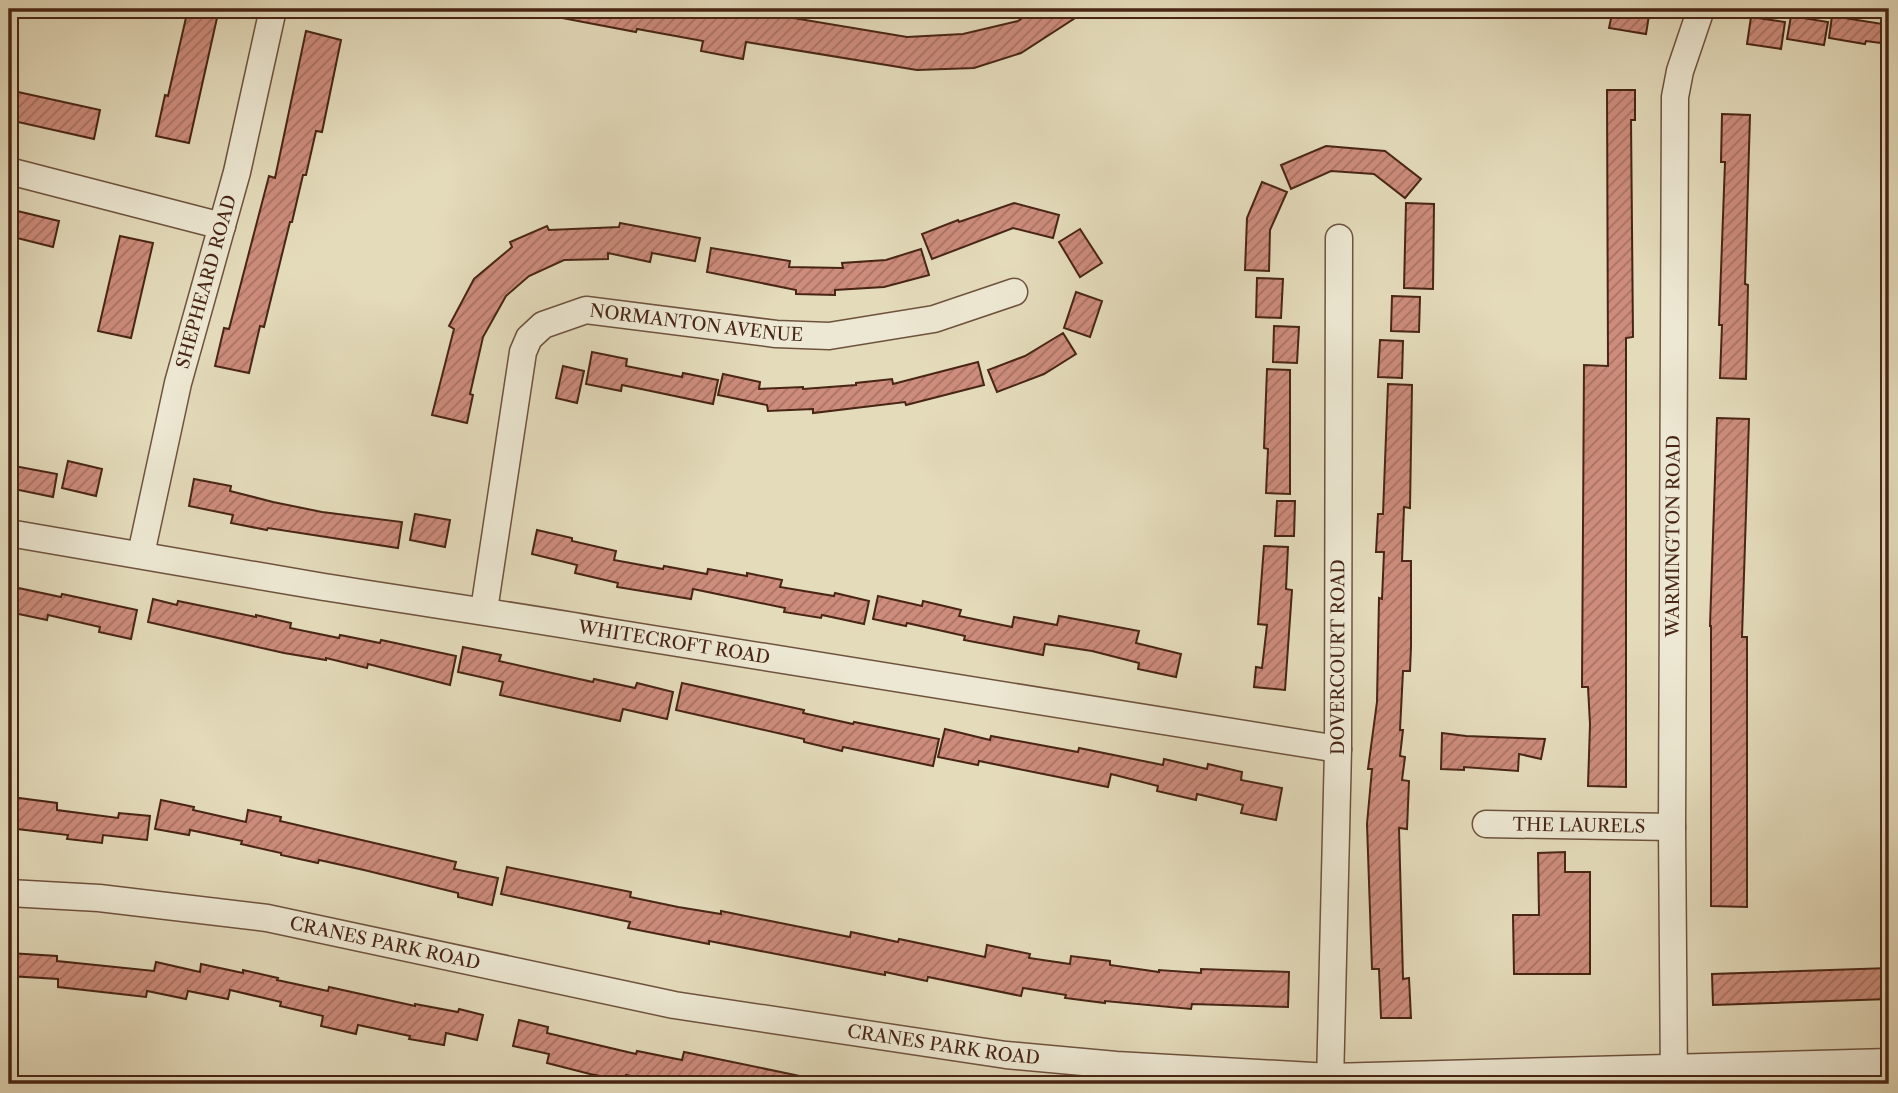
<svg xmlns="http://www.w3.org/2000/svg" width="1898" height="1093" viewBox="0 0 1898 1093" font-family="'Libre Caslon Text',serif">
<defs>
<pattern id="building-hatch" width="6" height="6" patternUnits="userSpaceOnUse" patternTransform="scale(1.75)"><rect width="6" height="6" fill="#cd8c7c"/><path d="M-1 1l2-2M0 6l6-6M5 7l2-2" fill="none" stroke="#a87264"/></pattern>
</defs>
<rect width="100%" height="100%" fill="#e4dbbb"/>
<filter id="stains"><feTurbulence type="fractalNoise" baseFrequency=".00286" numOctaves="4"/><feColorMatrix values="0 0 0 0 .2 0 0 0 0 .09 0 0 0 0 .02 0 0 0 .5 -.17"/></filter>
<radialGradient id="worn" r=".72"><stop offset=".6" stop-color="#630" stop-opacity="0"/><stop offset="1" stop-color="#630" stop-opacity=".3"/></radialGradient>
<path fill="url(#building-hatch)" stroke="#482515" stroke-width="2" d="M188 9H219L189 143 156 136 165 95 168 96Z
M563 9H679L710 14 711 9H752L751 11 907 37 963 34 1018 21 1035 9H1089L1021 53 974 68 917 70 746 42 743 59 701 51 703 41 637 29 636 32 562 18Z
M1613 9H1650L1646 34 1609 28Z
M1791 16 1828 22 1824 45 1787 39Z
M1832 16 1889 25V44L1866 41 1865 44 1829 38Z
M1751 17 1785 22 1781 49 1747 44Z
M306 31 341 40 322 132 316 131 306 175H303L292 222H290L264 327 260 326 249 373 215 366 224 328 229 329 269 176 275 178Z
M9 90 100 110 94 139 9 120Z
M1607 90H1635V120H1631L1633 337 1626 338V787L1588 786 1590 724 1588 687H1582L1584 365 1608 366Z
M1722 114 1750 115 1745 284 1748 285 1746 379 1720 378 1722 325H1719L1725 162H1721Z
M1326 146 1385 151 1421 179 1405 198 1374 174 1331 171 1291 189 1281 165Z
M1262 182 1287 192 1270 230 1269 271 1245 270 1247 218Z
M1014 203 1059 215 1053 238 1013 228 932 259 922 234 958 220 959 222Z
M1406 203 1434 204 1433 289 1404 288Z
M9 209 59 221 53 247 9 236Z
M620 223 700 238 695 261 652 253 650 262 608 253V259L564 260 529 276 506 296 483 337 470 394 473 395 467 423 432 415 454 329 449 326 474 279 512 247 510 242 547 226 549 230 619 227Z
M1080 229 1102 263 1080 277 1059 242Z
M120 236 153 243 131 338 98 331Z
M711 248 790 261 789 267 843 268 842 263 886 260 921 249 929 275 884 287 835 290V295L796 294V290L707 272Z
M1257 278 1283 279 1281 318 1256 317Z
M1076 292 1102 301 1090 337 1064 328Z
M1392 296 1420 297 1419 332 1391 331Z
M1274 326 1299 327 1297 363 1273 362Z
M1063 333 1076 354 1044 374 997 392 988 370 1025 356Z
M1380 340 1403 341 1402 378 1378 377Z
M592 352 627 359 626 366 682 377 683 373 718 380 713 404 622 385 621 391 586 384Z
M978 362 984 385 906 405 905 402 813 413V409L768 411 767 405 718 395 723 374 760 382 759 389 803 387V389L856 385V383L892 379 893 384Z
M563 366 584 371 577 403 556 398Z
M1267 369 1290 370V494L1266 493 1268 449 1264 448Z
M1388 384 1412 385 1410 508 1404 507 1402 561H1411V647L1410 671H1403L1400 730H1403L1400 756 1405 757 1402 780 1409 781 1407 829 1399 828 1403 979 1409 978 1411 1018H1381L1379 969H1372L1367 824 1372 769H1368L1377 702 1379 598 1382 599 1384 552H1376L1378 514H1383Z
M1717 418 1749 419 1742 637H1747V907L1711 906V626H1710Z
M68 461 102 469 96 496 62 488Z
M9 465 57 474 53 497 9 488Z
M194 479 231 486 230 491 273 502 322 512 402 522 398 548 268 528 267 530 231 523 233 515 189 506Z
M1277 501H1295L1294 536H1275Z
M415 514 450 520 445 547 410 540Z
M537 530 572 538V541L616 551 614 560 663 569 664 566 707 574 708 569 747 576V573L782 580 780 587 834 596 835 593 869 601 864 624 822 615 821 618 784 612 785 608 693 589 691 599 617 587 618 583 575 573 577 565 532 554Z
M1264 546 1288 547 1286 589 1292 590 1285 690 1254 687 1256 667 1262 668 1267 625 1258 624Z
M9 586 61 597 62 594 137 610 131 639 99 632 100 627 48 615 47 620 9 612Z
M878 596 922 606 923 601 961 610 959 616 1012 627 1014 617 1057 625 1059 616 1139 631 1136 643 1181 654 1176 677 1138 669 1139 663 1092 651 1045 644 1043 655 964 640 965 636 907 623 906 626 873 619Z
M153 599 177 605 178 601 256 617V615L291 623 290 628 339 638 340 635 380 643 381 640 456 656 450 685 368 664 367 668 326 658V660L284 653 148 622Z
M463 647 501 655 499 661 552 673 593 682 594 679 635 688 637 683 673 692 667 719 623 709 620 721 500 695 503 682 458 672Z
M682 683 804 710 803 713 853 724 854 722 939 739 933 766 843 747 842 751 804 742V739L676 710Z
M945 729 990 740 991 736 1078 752 1079 748 1163 765 1164 759 1207 769 1208 764 1242 772 1241 780 1282 788 1276 820 1241 813 1243 805 1197 794 1196 800 1157 791 1158 786 1111 774 1108 787 979 761 978 765 938 757Z
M1442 733 1466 736 1545 739 1541 759 1519 754 1518 771 1464 767V770L1441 769Z
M19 798 57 803V810L118 818 119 813 150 816 147 840 103 835 102 843 67 839 68 835 9 828V799Z
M161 800 194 807 193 810 246 822 248 810 281 817 280 821 456 862 454 869 498 878 492 905 458 897V893L364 870 319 860 318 863 281 855V853L241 844 242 841 190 830 189 835 155 829Z
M1565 852V872H1590V974H1514L1513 915H1539L1538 853Z
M507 867 631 892 630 897 678 907 721 914V911L850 937 851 932 898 942 899 939 985 957 987 945 1030 954 1029 958 1070 964 1071 956 1110 961V965L1159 972V970L1201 973V969L1289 972 1288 1007 1192 1004 1191 1009 1105 1001V1003L1065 998 1066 995 1023 988 1021 996 928 977 927 981 885 972V975L709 941V944L628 928 630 922 501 894Z
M9 953 57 956V961L154 971 156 962 200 972 201 964 243 973V970L278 978 277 980 328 991 329 987 415 1006V1004L458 1012 459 1009 483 1015 477 1040 446 1033 444 1045 409 1039 410 1036 358 1025 356 1034 321 1026 323 1016 280 1006 281 1002 230 990 228 999 188 991 186 999 147 991 146 997 58 987V979L9 976Z
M1889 968V999L1713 1005 1712 974Z
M519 1020 548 1027 547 1033 636 1054 637 1051 682 1060 684 1052 800 1076 799 1084H668L626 1075 625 1081 590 1074 547 1063 549 1054 513 1046Z"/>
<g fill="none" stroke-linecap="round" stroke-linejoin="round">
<defs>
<g id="street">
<path d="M9 171 222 226"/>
<path id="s1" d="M9 533C114 550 219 570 324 587 417 602 510 615 603 631L1338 749"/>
<path id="s2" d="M141 554 178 383 237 172 273 9"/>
<path id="s3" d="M484 610 523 352 529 338 543 325 586 310 776 334 829 336 934 319 1014 292"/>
<path id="s4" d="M1486 824 1672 827"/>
<path id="s5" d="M9 893 99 898 267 918 674 1005 1006 1055 1116 1065 1330 1077 1889 1062"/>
<path id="s6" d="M1330 1084 1338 749 1339 238"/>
<path id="s7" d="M1674 1084 1672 827 1675 97 1680 71 1701 9"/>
</g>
</defs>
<use href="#street" stroke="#6f523e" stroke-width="29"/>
<use href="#street" stroke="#ede8d3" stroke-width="26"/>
</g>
<g text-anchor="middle" stroke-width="5" stroke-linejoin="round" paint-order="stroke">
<g font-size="18" fill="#482515" stroke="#ede8d3">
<text dy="6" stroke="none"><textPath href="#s2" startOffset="280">SHEPHEARD ROAD</textPath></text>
<text dy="6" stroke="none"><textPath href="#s3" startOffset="452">NORMANTON AVENUE</textPath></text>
<text dy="6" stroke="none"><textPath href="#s7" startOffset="548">WARMINGTON ROAD</textPath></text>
<text dy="6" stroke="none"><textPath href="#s1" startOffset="674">WHITECROFT ROAD</textPath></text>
<text dy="6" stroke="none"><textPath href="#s6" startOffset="427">DOVERCOURT ROAD</textPath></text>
<text dy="6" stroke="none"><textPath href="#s4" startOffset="93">THE LAURELS</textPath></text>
<text dy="6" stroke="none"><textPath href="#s5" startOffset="380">CRANES PARK ROAD</textPath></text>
<text dy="6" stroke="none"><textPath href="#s5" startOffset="948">CRANES PARK ROAD</textPath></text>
</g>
</g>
<rect width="1898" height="1093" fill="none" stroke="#e4dbbb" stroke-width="35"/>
<rect x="10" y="10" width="1877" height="1072" fill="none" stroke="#482515" stroke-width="3.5"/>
<rect x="18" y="18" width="1863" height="1058" fill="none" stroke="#482515" stroke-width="2"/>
<rect width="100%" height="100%" filter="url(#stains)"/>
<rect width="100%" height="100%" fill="url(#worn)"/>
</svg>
